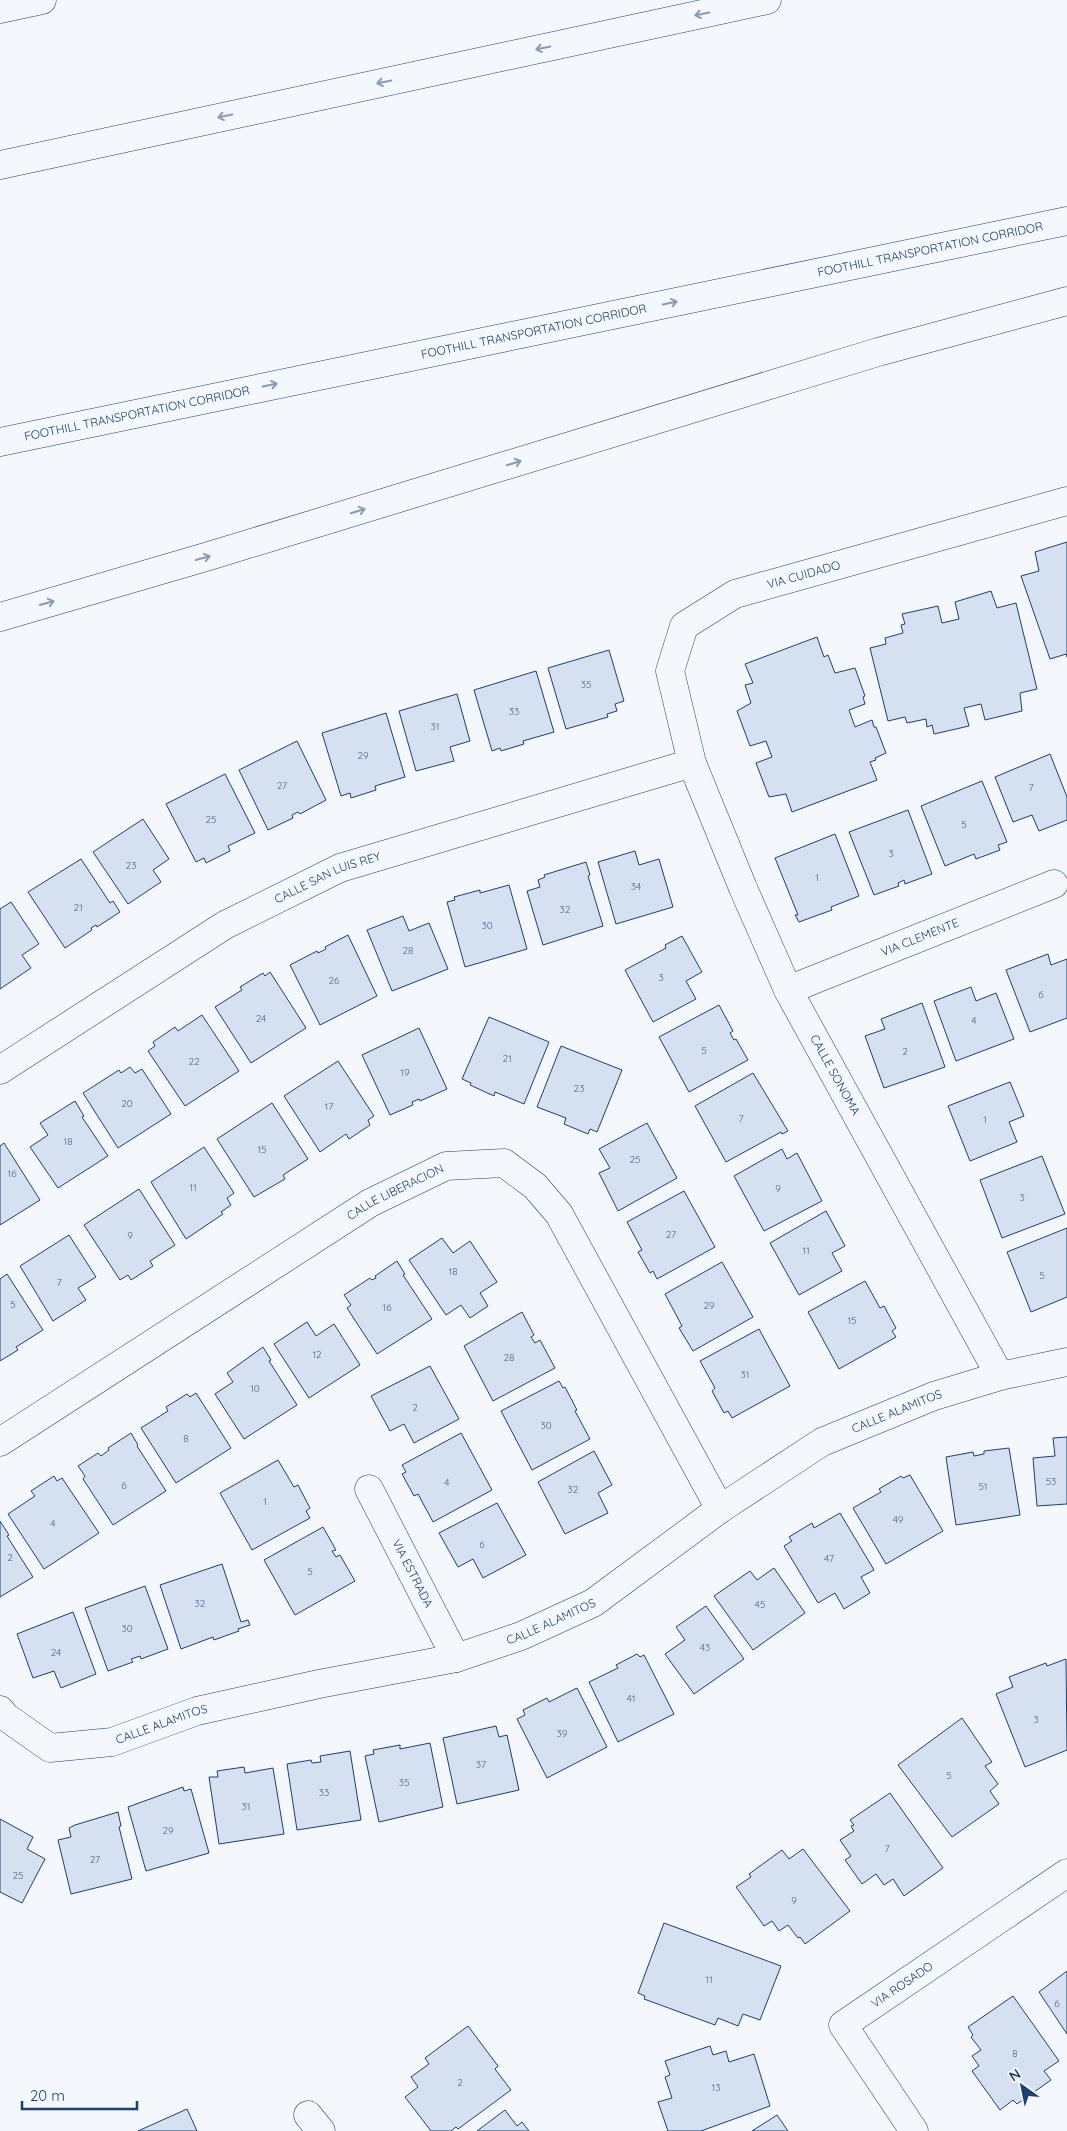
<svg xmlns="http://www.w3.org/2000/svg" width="1067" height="2131" viewBox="0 0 1067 2131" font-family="Quicksand,sans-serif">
<rect width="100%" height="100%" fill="#f4f7fb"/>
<path fill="#d5e0f0" stroke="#1d3f73" d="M1067 542V657L1066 654 1050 659 1021 576 1039 571 1035 552Z
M991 591 997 608 1016 603 1037 689 1020 693 1022 711 985 720 981 704 964 708 969 726 934 734 932 725 927 727 926 719 907 723 905 717 888 721 870 648 886 644 885 638 903 633 901 625 905 624 902 614 938 606 942 623 959 619 955 602Z
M817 637 824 657 828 655 835 673 855 668 865 696 863 697 865 704 849 710 855 727 872 720 874 727H876L886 753 875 758 876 760 870 762 877 780 792 812 786 794 769 797 756 763 772 757 766 741 750 746 737 711 751 703 745 685 753 683 745 664Z
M609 650 624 701 615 704 617 711 607 714 608 717 566 729 548 668Z
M536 671 554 732 523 741 524 744 501 751 500 748 492 751 474 690Z
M457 694 470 741 450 747 454 761 416 771 399 711Z
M386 713 405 777 375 786 376 790 351 798 350 793 341 796 322 733Z
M297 741 326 800 300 814 298 812 292 815 293 818 268 830 239 770Z
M1050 754 1067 797V820L1039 831 1032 815 1013 822 995 777Z
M225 774 255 833 228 846 230 851 206 863 204 858 196 862 166 804Z
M982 781 1007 842 998 845 1000 850 976 859 974 854 945 866 921 806Z
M908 810 932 874 905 884 904 880 898 883 899 886 874 895 849 832Z
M143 819 169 859 153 870 161 882 128 904 93 852Z
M835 834 859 896 831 907 832 910 799 922 795 915H798L775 858Z
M635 851 639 865 659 859 673 907 616 924 598 862Z
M81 859 110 903 113 901 120 912 97 927 96 925 91 928 92 930 65 948 28 892Z
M586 862 590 875 588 876 603 926 543 945 527 891 540 887 538 880 545 877 544 875Z
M509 885 527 949 465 967 447 902 455 900 454 897 480 890V893Z
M11 902 39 944 22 955 31 968 0 989V909Z
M403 916 409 931 429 923 448 969 392 991 367 930Z
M348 935 377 996 320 1025 290 965 317 951 318 953 326 949 325 947Z
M682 936 702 972 686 981 696 999 653 1022 625 970 666 948 665 945Z
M1048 954 1051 965 1067 959V1018L1030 1032 1006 970Z
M270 972 306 1028 251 1063 215 1007 242 990 240 987 263 973 265 976Z
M971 987 976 1001 996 993 1014 1039 956 1061 934 1001Z
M922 1003 945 1067 884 1088 865 1036 885 1029 881 1019Z
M719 1005 733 1031 730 1033 734 1040 736 1039 748 1060 689 1092 659 1037Z
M202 1015 239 1071 185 1106 148 1051 155 1046 153 1042 175 1027 178 1031Z
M489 1017 549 1042 524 1104 495 1092 494 1096 470 1085 471 1083 462 1079Z
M419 1028 447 1089 420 1101 419 1099 412 1102 413 1105 390 1115 362 1055Z
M561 1046 622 1070 597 1132 590 1129 588 1134 564 1124 566 1118 537 1107Z
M338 1061 374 1116 368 1120 370 1125 349 1139 346 1134 320 1152 284 1096Z
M130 1067 135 1073 142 1069 171 1114 118 1148 83 1093 119 1070 121 1073Z
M753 1073 788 1131 782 1134 781 1132 726 1162 695 1106Z
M1010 1082 1024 1116 1009 1122 1017 1142 970 1161 948 1106Z
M75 1101 84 1116 82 1117 108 1156 58 1188 30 1147 48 1135 40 1123Z
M272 1103 308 1159 283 1175 285 1179 254 1197 217 1139Z
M647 1123 677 1178 618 1211 599 1173 610 1168 599 1149Z
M4 1143 40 1200 0 1225V1146Z
M204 1147 234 1193 227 1198 231 1205 221 1212 223 1214 186 1239 151 1182Z
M782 1149 787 1159 797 1153 822 1201 764 1231 734 1176Z
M1042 1156 1065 1214 1002 1238 980 1180Z
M139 1189 175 1245 150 1261 153 1266 131 1280 128 1275 120 1280 84 1225Z
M684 1191 715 1247 657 1279 653 1271 650 1273 638 1252 642 1250 627 1222Z
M826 1211 845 1246 832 1253 842 1271 799 1295 770 1243Z
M1067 1228V1297L1031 1312 1007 1252Z
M69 1235 96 1277 78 1288 86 1300 53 1321 20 1266Z
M442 1238 453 1253 470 1241 497 1282 480 1293 488 1306 470 1318 461 1305 446 1315 409 1260Z
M397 1261 405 1274 403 1275 432 1319 377 1354 347 1308 351 1305 344 1295 370 1278 372 1280 376 1278 375 1276Z
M722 1262 753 1317 693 1351 679 1328 682 1326 665 1294Z
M7 1274 43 1330 16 1347 18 1350 0 1361V1279Z
M865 1281 880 1308 884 1306 896 1328 892 1331 896 1337 839 1369 808 1312Z
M522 1312 534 1335 531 1337 535 1343 540 1340 555 1368 493 1401 464 1346Z
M307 1322 316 1336 334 1324 360 1365 309 1398 274 1344Z
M759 1329 790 1386 732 1418 728 1411 724 1413 712 1391 715 1388 700 1361Z
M263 1347 271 1360 269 1361 297 1405 244 1439 215 1394 233 1382 227 1373Z
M430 1366 459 1419 414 1443 404 1424 390 1431 371 1396Z
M559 1381 563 1388 565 1387 577 1410 575 1411 590 1439 532 1470 501 1411Z
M196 1393 231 1448 176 1483 141 1428 168 1411 166 1407 187 1394 190 1397Z
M131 1433 138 1445 137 1446 166 1491 113 1525 83 1479 85 1476 78 1466 98 1453 101 1456 109 1450 108 1448Z
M461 1433 492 1490 433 1522 418 1494 414 1496 402 1474 406 1472 402 1465Z
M1067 1437V1504L1037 1506 1033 1458 1055 1456 1053 1438Z
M1009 1448 1020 1515 956 1525 946 1457 973 1452 974 1456 984 1454V1451Z
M594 1451 612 1485 598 1493 608 1513 565 1534 538 1482Z
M278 1460 294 1487 298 1485 310 1508 306 1511 310 1518 252 1550 220 1493Z
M910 1475 943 1531 886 1564 853 1508 881 1492 879 1489 901 1476 903 1478Z
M54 1476 57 1481 62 1478 99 1533 44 1569 8 1514 35 1496 31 1491Z
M497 1503 526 1555 483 1578 473 1559 458 1567 439 1533Z
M840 1513 874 1570 861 1577 870 1593 844 1609 835 1593 818 1603 784 1546 792 1541 789 1537 812 1523 814 1528Z
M0 1521 9 1535 7 1536 33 1577 0 1597Z
M323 1527 336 1550 332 1551 336 1557 340 1555 355 1581 295 1615 264 1560Z
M222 1564 241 1622 248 1620 250 1625 238 1629 239 1631 214 1640 213 1637 181 1649 160 1585Z
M774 1568 805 1613 753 1650 714 1596 750 1571 757 1580Z
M145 1586 168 1649 141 1659 140 1656 131 1659 133 1662 108 1671 85 1608Z
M706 1606 744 1659 694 1694 665 1654 685 1640 676 1627Z
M73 1612 96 1674 61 1688 54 1671 33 1678 17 1634Z
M637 1654 640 1657 644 1655 674 1714 618 1742 589 1682 618 1668 616 1665Z
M1066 1659 1067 1750 1025 1767 996 1694 1013 1687 1009 1677 1046 1663 1047 1666Z
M577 1688 607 1747 547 1778 517 1719 525 1715 523 1710 547 1698 549 1702Z
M962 1718 992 1762 985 1766 998 1784 990 1791 999 1804 952 1837 898 1765Z
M496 1726 499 1737 507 1735 519 1790 457 1804 443 1738Z
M430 1743 443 1807 379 1822 365 1756 374 1754 373 1750 400 1745V1749Z
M350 1751 361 1820 297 1830 287 1764 311 1760 312 1763 321 1762 320 1756Z
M244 1767 245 1773 273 1768 284 1834 219 1844 209 1777H218L217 1771Z
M183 1787 184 1791 191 1789 209 1853 146 1871 128 1807Z
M890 1793 943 1868 904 1896 893 1879 884 1885 876 1874 862 1884 845 1860 851 1856 840 1840 854 1831 851 1826 854 1825 850 1820Z
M118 1812 121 1826 119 1827 132 1879 71 1894 58 1840 71 1837 69 1828 75 1825Z
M0 1819 33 1837 27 1849 45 1859 22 1903 0 1892Z
M803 1849 850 1911 805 1944 800 1937 798 1938 788 1925 779 1931 772 1921 764 1926 736 1887 751 1877 749 1874 782 1850 789 1859Z
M664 1923 781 1966 760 2020 743 2014 738 2026 718 2018 715 2025 644 1999 645 1996 638 1993Z
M1067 1971V2034L1039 1992Z
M1013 1996 1059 2061 1044 2071 1051 2080 1017 2104 1013 2100 1000 2110 972 2071 979 2066 972 2056 981 2050 971 2037 973 2035 968 2027Z
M468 2026 498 2066 495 2069 511 2090 458 2129 456 2127 451 2131H431L405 2097 418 2087 411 2077 429 2064 425 2058Z
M710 2046 713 2055 726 2051 729 2062 754 2054 770 2106 701 2131H668L658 2102 672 2098 665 2077 670 2075 665 2061Z
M187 2109 197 2131H138Z
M505 2110 517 2126 522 2122 529 2131H477Z
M777 2115 788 2131H752Z"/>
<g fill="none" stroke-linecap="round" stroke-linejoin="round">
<defs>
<g id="minor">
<path id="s1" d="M788 990 1054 884"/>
<path id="s2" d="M0 1070 225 925 340 868 692 763"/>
<path id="s3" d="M1000 1376 788 990 743 888 692 763 670 671 684 626 735 594 1067 501"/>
<path id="s4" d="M0 1442 370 1203 446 1166 504 1163 535 1186 559 1214 720 1509"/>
<path id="s5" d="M369 1489 456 1658"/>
<path id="s6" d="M0 1710 6 1717 50 1748 112 1742 197 1711 319 1684 456 1658 521 1636 593 1603 720 1509 822 1442 934 1396 1000 1376 1067 1362"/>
<path d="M308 2115 321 2131"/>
<path id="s7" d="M914 2131 843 2025 1067 1873"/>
</g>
<g id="highway">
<path d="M0 9 42 0"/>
<path d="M0 165 767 0"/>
<path id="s8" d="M0 442 1067 221"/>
<path d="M0 617 209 556 878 352 1067 301"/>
</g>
</defs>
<use href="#minor" stroke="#1d3f73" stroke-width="29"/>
<use href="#highway" stroke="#1d3f73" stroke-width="29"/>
<use href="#minor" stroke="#f4f7fb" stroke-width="28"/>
<use href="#highway" stroke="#f4f7fb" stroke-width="28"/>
</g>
<defs><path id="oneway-shaft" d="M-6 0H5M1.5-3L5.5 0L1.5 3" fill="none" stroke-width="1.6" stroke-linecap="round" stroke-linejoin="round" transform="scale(1.25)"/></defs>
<g stroke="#889bb7">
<use href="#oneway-shaft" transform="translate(702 14) rotate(168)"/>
<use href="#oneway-shaft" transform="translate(543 48) rotate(168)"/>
<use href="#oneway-shaft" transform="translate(384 82) rotate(168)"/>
<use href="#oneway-shaft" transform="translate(225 116) rotate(168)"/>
<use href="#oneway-shaft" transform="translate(670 303) rotate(-12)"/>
<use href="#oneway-shaft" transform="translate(270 385) rotate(-12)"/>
<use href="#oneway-shaft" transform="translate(514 463) rotate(-17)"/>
<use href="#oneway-shaft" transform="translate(358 511) rotate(-17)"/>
<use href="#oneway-shaft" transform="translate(203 558) rotate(-16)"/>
<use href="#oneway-shaft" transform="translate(47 603) rotate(-16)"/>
</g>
<g text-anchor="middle" stroke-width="4" stroke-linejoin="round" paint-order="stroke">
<g font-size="10" fill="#4b6792">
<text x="586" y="688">35</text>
<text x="514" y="715">33</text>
<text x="435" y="730">31</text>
<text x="363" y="759">29</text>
<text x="282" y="789">27</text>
<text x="1031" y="791">7</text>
<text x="211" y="823">25</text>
<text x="964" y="828">5</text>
<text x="891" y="857">3</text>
<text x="131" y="869">23</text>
<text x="817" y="881">1</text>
<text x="636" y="890">34</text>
<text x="78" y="911">21</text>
<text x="565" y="913">32</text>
<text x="487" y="929">30</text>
<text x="408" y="954">28</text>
<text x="661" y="981">3</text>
<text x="334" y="984">26</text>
<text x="1041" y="998">6</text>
<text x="261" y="1022">24</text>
<text x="974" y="1024">4</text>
<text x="704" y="1054">5</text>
<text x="905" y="1055">2</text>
<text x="507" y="1062">21</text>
<text x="194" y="1065">22</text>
<text x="405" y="1076">19</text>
<text x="579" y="1092">23</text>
<text x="127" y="1107">20</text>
<text x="329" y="1110">17</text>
<text x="741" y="1122">7</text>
<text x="985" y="1123">1</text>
<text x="68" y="1145">18</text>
<text x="262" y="1153">15</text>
<text x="635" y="1163">25</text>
<text x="12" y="1177">16</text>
<text x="193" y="1191">11</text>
<text x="778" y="1192">9</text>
<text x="1022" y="1201">3</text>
<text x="671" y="1238">27</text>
<text x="130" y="1239">9</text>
<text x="806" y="1254">11</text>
<text x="453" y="1275">18</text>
<text x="1042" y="1279">5</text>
<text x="59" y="1286">7</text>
<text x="13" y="1308">5</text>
<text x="709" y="1309">29</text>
<text x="387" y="1311">16</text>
<text x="852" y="1324">15</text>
<text x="317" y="1358">12</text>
<text x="509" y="1361">28</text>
<text x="745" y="1378">31</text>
<text x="255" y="1392">10</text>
<text x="415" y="1411">2</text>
<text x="546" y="1429">30</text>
<text x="186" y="1442">8</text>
<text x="1051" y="1485">53</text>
<text x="447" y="1486">4</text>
<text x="124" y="1489">6</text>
<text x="983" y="1490">51</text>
<text x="573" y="1493">32</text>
<text x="265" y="1505">1</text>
<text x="898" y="1523">49</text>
<text x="53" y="1527">4</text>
<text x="482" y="1548">6</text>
<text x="10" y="1561">2</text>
<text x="829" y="1562">47</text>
<text x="310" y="1575">5</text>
<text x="200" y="1607">32</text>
<text x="760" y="1608">45</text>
<text x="127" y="1632">30</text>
<text x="705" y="1651">43</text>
<text x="56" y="1656">24</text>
<text x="631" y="1702">41</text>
<text x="1036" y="1723">3</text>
<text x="562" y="1737">39</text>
<text x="481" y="1768">37</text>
<text x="949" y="1779">5</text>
<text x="404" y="1786">35</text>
<text x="324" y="1796">33</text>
<text x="246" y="1810">31</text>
<text x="168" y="1834">29</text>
<text x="887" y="1852">7</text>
<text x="95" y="1863">27</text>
<text x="18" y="1879">25</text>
<text x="794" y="1904">9</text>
<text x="709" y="1983">11</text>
<text x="1057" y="2007">6</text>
<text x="1015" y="2057">8</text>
<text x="460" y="2086">2</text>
<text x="716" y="2091">13</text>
</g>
<g font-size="12" fill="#1d3f73" stroke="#f4f7fb">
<text dy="4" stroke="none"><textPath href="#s8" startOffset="950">FOOTHILL TRANSPORTATION CORRIDOR</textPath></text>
<text dy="4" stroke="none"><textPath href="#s8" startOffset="545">FOOTHILL TRANSPORTATION CORRIDOR</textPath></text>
<text dy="4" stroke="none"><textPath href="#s8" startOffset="140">FOOTHILL TRANSPORTATION CORRIDOR</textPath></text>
<text dy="4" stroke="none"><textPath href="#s3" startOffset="960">VIA CUIDADO</textPath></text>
<text dy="4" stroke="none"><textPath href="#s2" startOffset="381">CALLE SAN LUIS REY</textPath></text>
<text dy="4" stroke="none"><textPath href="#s1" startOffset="142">VIA CLEMENTE</textPath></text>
<text transform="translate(835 1075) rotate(61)" y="4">CALLE SONOMA</text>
<text dy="4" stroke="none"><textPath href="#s4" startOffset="468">CALLE LIBERACION</textPath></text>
<text dy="4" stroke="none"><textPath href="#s6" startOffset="989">CALLE ALAMITOS</textPath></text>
<text dy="4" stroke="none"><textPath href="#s5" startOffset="95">VIA ESTRADA</textPath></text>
<text dy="4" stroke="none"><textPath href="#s6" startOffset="582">CALLE ALAMITOS</textPath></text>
<text dy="4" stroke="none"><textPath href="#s6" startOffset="178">CALLE ALAMITOS</textPath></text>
<text dy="4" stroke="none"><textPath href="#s7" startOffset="199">VIA ROSADO</textPath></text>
</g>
</g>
<g transform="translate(1022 2086) rotate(327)" stroke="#f4f7fb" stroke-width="4" paint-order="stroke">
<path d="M0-4L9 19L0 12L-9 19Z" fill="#1d3f73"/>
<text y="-8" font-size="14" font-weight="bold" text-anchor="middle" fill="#1d3f73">N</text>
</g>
<path d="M22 2101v8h115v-8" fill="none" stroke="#1d3f73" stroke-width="2.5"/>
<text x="30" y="2101" font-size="15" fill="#1d3f73" stroke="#f4f7fb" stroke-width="4" paint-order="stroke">20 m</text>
</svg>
